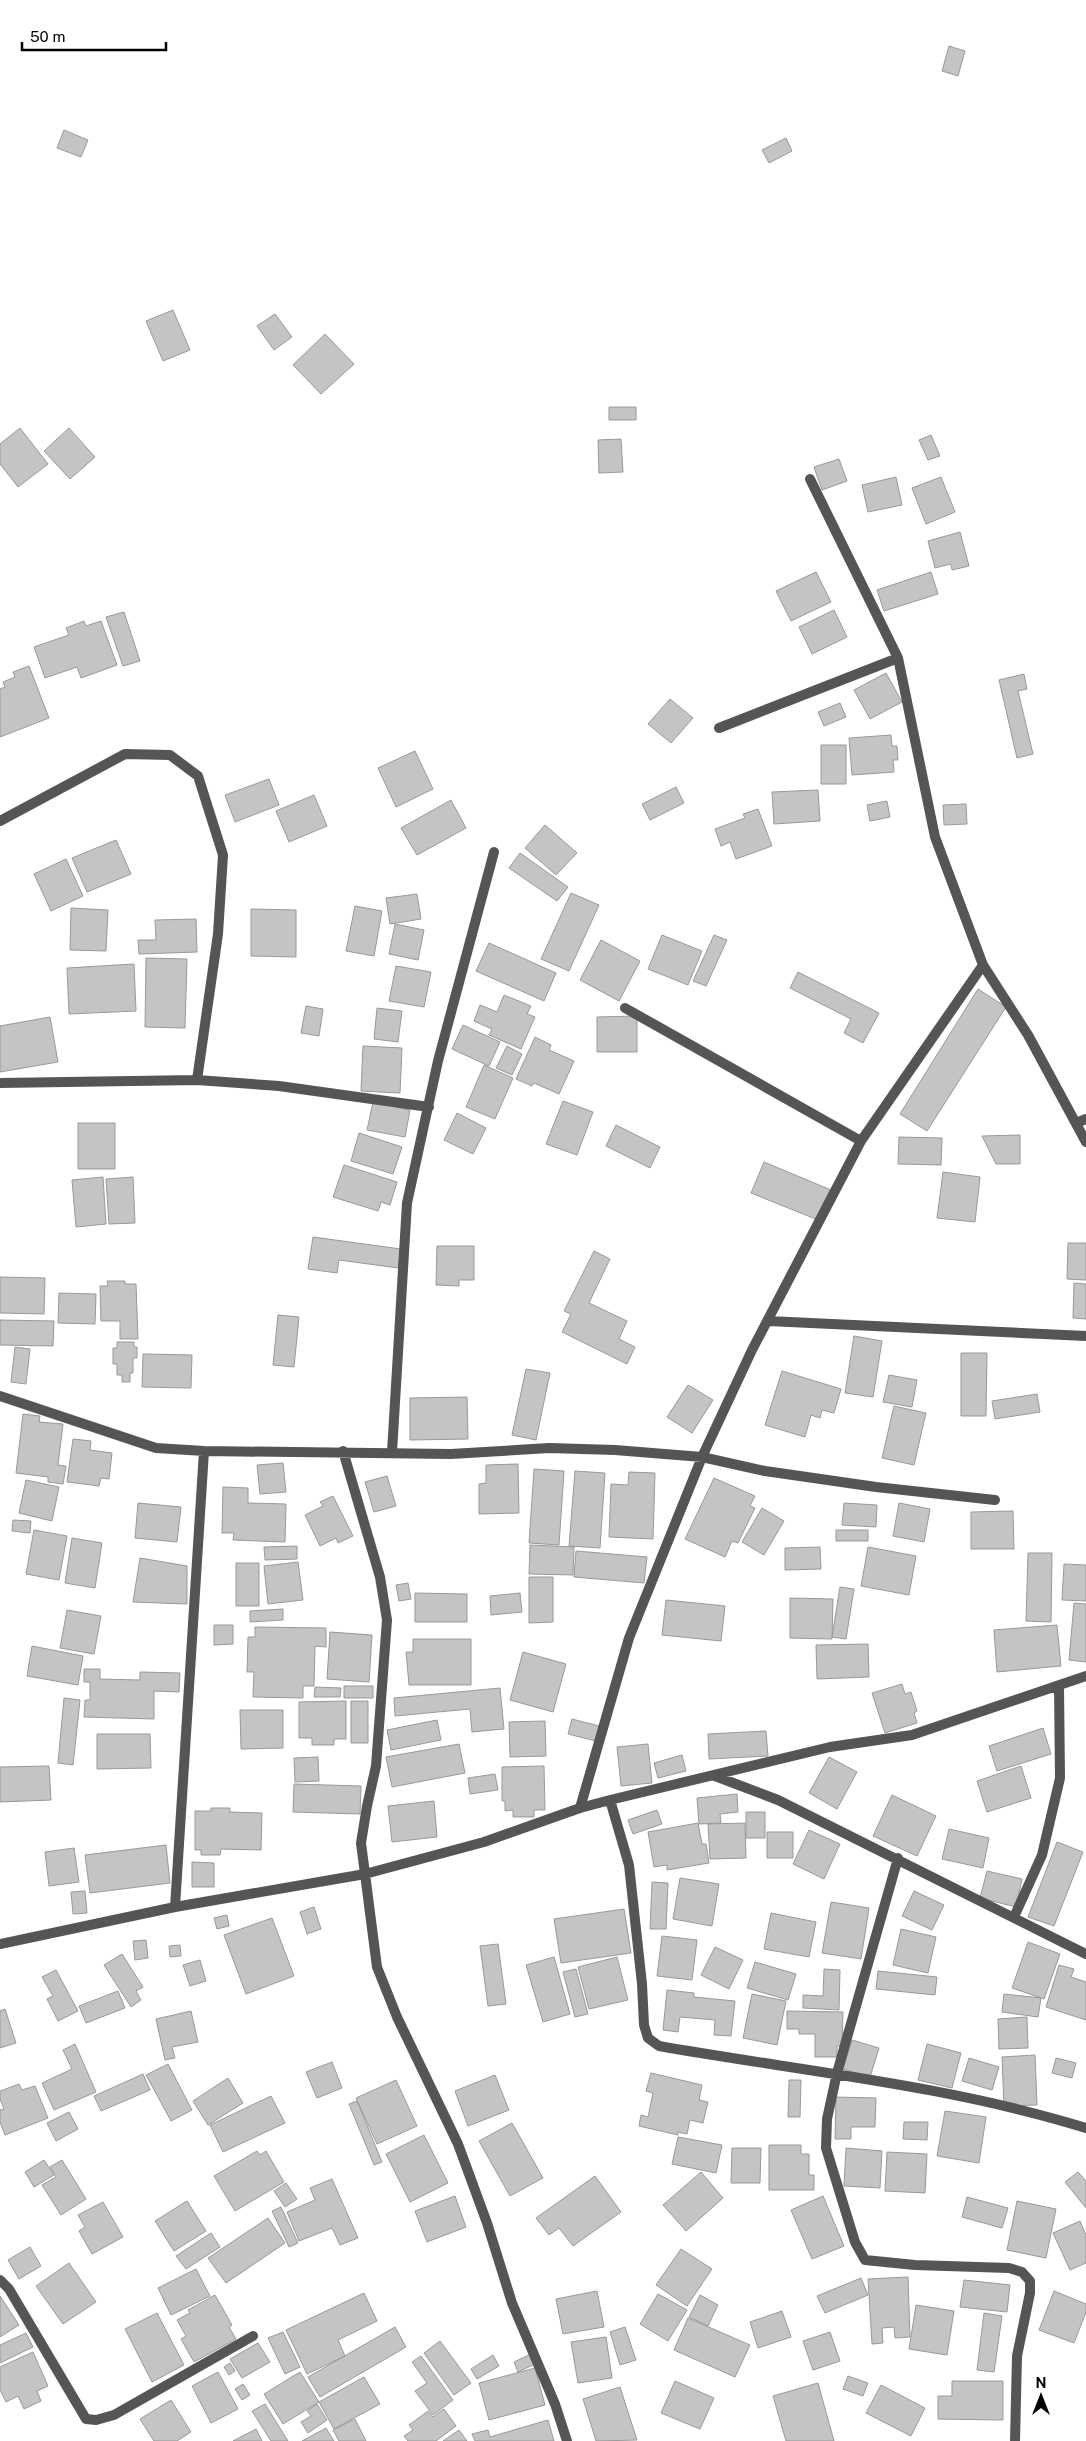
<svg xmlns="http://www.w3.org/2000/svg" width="1086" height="2441" viewBox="0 0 1086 2441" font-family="'Public Sans',sans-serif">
<rect width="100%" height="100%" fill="#fff"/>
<path fill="#c4c4c4" stroke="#999" d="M949 46 965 51 958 76 942 71Z
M64 130 88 140 81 157 57 148Z
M786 138 792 151 769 163 762 150Z
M173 310 190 350 163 361 146 321Z
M275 314 292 337 274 350 257 326Z
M325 334 354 364 321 394 293 365Z
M609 407H636V420H609Z
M20 428 48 464 18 487 0 464V444Z
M69 428 95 457 70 479 44 451Z
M931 435 940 456 928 460 919 440Z
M621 439 623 472 599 473 598 440Z
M839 459 847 481 822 490 814 467Z
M896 477 902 505 868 512 862 485Z
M941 477 955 512 926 524 912 488Z
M960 532 969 566 952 570 951 564 935 568 928 541Z
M816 572 831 602 791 621 776 591Z
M931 572 938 594 884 611 877 590Z
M834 610 847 637 812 654 799 627Z
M124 612 140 661 123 666 106 617Z
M84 621 86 626 101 621 117 665 81 678 77 667 45 678 34 647 69 635 66 628Z
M29 666 49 718 0 737V689L5 687 3 682 15 677 13 672Z
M886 673 902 702 870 719 854 690Z
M1024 674 1027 689 1018 691 1033 754 1017 758 999 680Z
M670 699 693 718 671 743 648 724Z
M840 703 846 717 824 726 818 712Z
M891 735 892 746H897L898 760H893L894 772 852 775 849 738Z
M821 745H846V784H821Z
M415 751 433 789 396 807 378 768Z
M269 779 279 805 235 822 225 795Z
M676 787 684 803 650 820 642 804Z
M818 790 820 821 774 824 772 792Z
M314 795 327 826 289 842 276 811Z
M451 800 466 828 417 855 401 828Z
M887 801 890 817 870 821 867 805Z
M966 804 967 824 944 825 943 805Z
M758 809 772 846 736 859 730 842 721 846 715 829 745 818 743 814Z
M545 825 577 853 556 875 525 848Z
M116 840 131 874 87 892 72 858Z
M520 853 568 887 557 901 509 868Z
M66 859 83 896 51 911 34 874Z
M571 893 599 905 569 971 541 959Z
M417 894 421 919 390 924 386 898Z
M355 906 382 911 374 956 346 951Z
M71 908 108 910 106 951 70 950Z
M251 909 296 910V957L251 956Z
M196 919 197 952 139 954 138 940H156L155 920Z
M395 924 424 930 418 960 389 954Z
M662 935 702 951 688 985 648 969Z
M714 935 727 940 706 986 693 981Z
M601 940 640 961 619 1001 580 980Z
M489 943 556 973 544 1001 476 971Z
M146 958 187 959 185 1028 145 1027Z
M134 964 136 1011 69 1014 67 968Z
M396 966 431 972 424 1007 389 1001Z
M798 972 879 1013 863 1043 844 1033 851 1019 790 988Z
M978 989 1006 1007 927 1131 900 1114Z
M504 995 531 1006 527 1014 535 1017 521 1049 489 1035 492 1029 474 1021 480 1005 497 1012Z
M306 1006 323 1009 319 1036 301 1033Z
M377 1008 402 1011 398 1042 374 1039Z
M637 1016V1052H597V1017Z
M50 1017 58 1062 0 1072V1026Z
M463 1025 500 1042 489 1066 452 1049Z
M535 1037 551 1045 549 1050 574 1061 559 1094 534 1083 532 1086 516 1079Z
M363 1046 402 1048 400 1093 361 1091Z
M507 1046 522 1054 512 1075 496 1068Z
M484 1065 513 1078 495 1119 466 1107Z
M563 1101 593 1112 577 1155 546 1144Z
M373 1102 410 1110 405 1137 367 1130Z
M457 1113 486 1128 473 1154 444 1140Z
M78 1123H115V1169H78Z
M616 1125 660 1147 650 1168 606 1146Z
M359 1133 402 1147 393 1174 351 1161Z
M1020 1135V1164H996L982 1136Z
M899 1137 942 1138 941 1165 898 1164Z
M764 1162 831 1190 818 1220 751 1193Z
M344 1165 397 1182 390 1205 381 1202 378 1211 333 1197Z
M943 1172 980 1177 975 1222 937 1218Z
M103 1177 106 1224 76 1227 72 1180Z
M133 1177 135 1223 109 1224 106 1179Z
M313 1237 401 1249 398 1268 339 1260 337 1273 308 1269Z
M1068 1243H1086V1280L1067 1279Z
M437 1246H474V1280H459V1286L436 1285Z
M594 1251 610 1259 589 1303 627 1321 619 1339 635 1347 627 1364 562 1332 571 1314 564 1311Z
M0 1277 45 1278 44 1314 0 1313Z
M107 1281H125V1284H136L138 1339H120V1321H101L100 1286H108Z
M1074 1283 1086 1284V1319L1073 1318Z
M59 1293 96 1294 95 1324 58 1323Z
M278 1315 299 1317 294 1367 273 1365Z
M0 1320 54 1321 53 1346 0 1345Z
M854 1336 882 1341 873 1397 845 1393Z
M117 1342H134V1347H137V1358H133V1373H130V1382H122V1375H117V1364H113V1348H117Z
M15 1347 30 1349 26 1384 11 1382Z
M961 1353H987L986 1416H961Z
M143 1354 192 1355 191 1388 142 1387Z
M526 1369 550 1373 536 1440 512 1435Z
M782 1371 841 1389 834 1413 822 1410 820 1418 811 1415 805 1437 765 1425Z
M889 1375 917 1380 912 1407 883 1402Z
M688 1385 713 1400 692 1433 667 1417Z
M1037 1394 1040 1412 995 1419 992 1401Z
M467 1397 468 1439 410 1440V1398Z
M894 1406 926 1413 914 1465 882 1458Z
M23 1414 40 1416 39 1422 63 1424 58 1465 66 1466 63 1484 48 1482V1477L16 1473Z
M73 1439 91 1441 90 1450 112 1453 109 1479 101 1478 99 1486 67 1482Z
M283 1463 286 1492 260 1494 257 1465Z
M518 1464 519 1513 479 1514V1484L486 1483V1465Z
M534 1469 564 1471 559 1545 529 1543Z
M575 1471 605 1473 600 1548 569 1546Z
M629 1472 655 1473 653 1539 609 1537 611 1484 628 1485Z
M387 1476 396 1506 374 1512 365 1482Z
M714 1478 755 1496 750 1506 755 1508 738 1543 732 1541 725 1557 685 1539Z
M26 1480 59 1487 52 1521 19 1513Z
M223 1487 248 1488V1503L286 1504 285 1542 233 1540 234 1533H222Z
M333 1496 353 1536 338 1543 336 1538 320 1546 305 1515 323 1506 320 1502Z
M138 1503 181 1507 177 1542 135 1538Z
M844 1503 877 1505 876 1527 842 1525Z
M899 1503 930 1509 924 1542 893 1536Z
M762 1508 784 1521 764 1555 742 1542Z
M1013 1511 1014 1549H971V1512Z
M13 1520 31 1521 30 1533 12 1531Z
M34 1530 67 1536 59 1580 26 1574Z
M836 1530H868V1541H836Z
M72 1538 102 1543 95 1588 65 1583Z
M530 1545 574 1547 573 1575 529 1574Z
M297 1546V1559L265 1560 264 1547Z
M820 1547 821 1569 785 1570V1548Z
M868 1547 916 1556 909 1595 861 1586Z
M576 1551 647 1557 644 1583 574 1577Z
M1028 1553H1052L1051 1622 1026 1621Z
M140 1558 187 1566V1604L133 1602Z
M298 1562 303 1600 268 1604 264 1566Z
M236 1563H259V1606H236Z
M1064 1564 1086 1565V1601L1062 1600Z
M529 1577H553V1622L529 1623Z
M408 1583 411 1599 399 1601 396 1585Z
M840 1587 854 1589 846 1639 832 1637Z
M415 1593 467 1594V1622H415Z
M520 1593 522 1612 491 1615 490 1596Z
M790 1598 833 1599 832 1639 790 1638Z
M666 1600 725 1606 721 1641 662 1635Z
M1074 1603 1086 1604V1662L1069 1660Z
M283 1609V1620L250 1622V1611Z
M67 1610 101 1616 94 1654 60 1648Z
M214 1625H233V1644L214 1645Z
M1057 1625 1061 1666 997 1672 994 1630Z
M255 1627 326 1628V1647L315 1646 314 1686H303V1698L253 1697 254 1672H247L248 1637H255Z
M330 1632 372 1635 369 1682 327 1679Z
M413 1639H471V1685H409L406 1652H413Z
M868 1644 869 1677 817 1679 816 1645Z
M32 1646 83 1656 78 1685 27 1676Z
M523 1652 566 1664 553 1712 510 1700Z
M84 1669H100V1679L140 1680V1672L180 1673 179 1692 154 1691V1719L84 1717 85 1700H90V1682H84Z
M902 1684 905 1694 911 1692 917 1711 914 1713 917 1723 885 1733 872 1693Z
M344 1686H373V1698H344Z
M315 1687 341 1688 340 1697H314Z
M500 1688 504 1729 472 1732 470 1709 395 1716 394 1698Z
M64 1698 80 1700 73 1765 58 1763Z
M346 1701V1739H334V1745H312V1738H299V1702Z
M351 1701H368V1743H351Z
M240 1710H283V1748L241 1749Z
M572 1719 599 1726 596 1741 568 1734Z
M437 1720 441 1740 391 1750 387 1730Z
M545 1721 546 1756 510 1757 509 1722Z
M1043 1728 1051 1754 997 1771 989 1746Z
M766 1731 768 1756 709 1759 708 1734Z
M97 1734H150L151 1768 97 1769Z
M459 1744 465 1773 392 1787 386 1757Z
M648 1744 652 1783 621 1786 617 1747Z
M682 1755 686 1771 658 1778 654 1763Z
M318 1757 319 1781 295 1782 294 1758Z
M829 1757 857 1772 837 1809 809 1793Z
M49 1766 51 1800 0 1802V1767Z
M544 1766 545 1810H534V1817H513V1810L505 1811V1801H502V1767Z
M1021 1766 1031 1798 987 1812 977 1781Z
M495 1774 498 1790 470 1794 468 1778Z
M294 1784 361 1786 360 1814 293 1812Z
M737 1794 738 1812 720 1814 721 1823 699 1824 697 1798Z
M892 1795 936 1816 917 1856 873 1836Z
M434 1801 437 1837 392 1842 388 1806Z
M211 1808H230V1812L262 1813 261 1850 221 1849 220 1855H201V1850H195V1811H211Z
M657 1810 662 1824 633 1834 628 1820Z
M746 1812H765V1838H746Z
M698 1823 702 1844H706L709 1863 667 1870V1865L654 1867 648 1832Z
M745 1823 746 1858 710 1859 708 1824Z
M949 1829 989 1838 983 1868 942 1859Z
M809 1830 840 1844 824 1879 793 1864Z
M767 1832H793V1858H767Z
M1057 1842 1083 1852 1054 1926 1028 1917Z
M166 1845 170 1883 90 1893 85 1855Z
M74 1848 79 1882 49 1886 45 1852Z
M192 1862 214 1863V1887H192Z
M987 1871 1022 1879 1016 1907 980 1898Z
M680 1878 719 1884 712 1926 673 1919Z
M652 1882 668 1883 666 1929H650Z
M85 1891 87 1913 73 1914 71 1892Z
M914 1891 944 1905 932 1930 902 1916Z
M831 1902 869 1908 861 1959 822 1953Z
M314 1907 321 1929 307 1934 300 1912Z
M624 1909 631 1953 561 1963 554 1919Z
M771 1913 816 1922 809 1957 764 1949Z
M227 1915 229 1926 217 1929 214 1918Z
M272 1918 294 1976 246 1994 224 1935Z
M901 1929 936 1937 928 1973 893 1965Z
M662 1936 697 1940 692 1980 657 1976Z
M146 1940 148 1958 135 1960 133 1941Z
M1028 1942 1060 1954 1044 1999 1012 1988Z
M498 1944 506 2004 488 2006 480 1946Z
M180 1945 181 1956 170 1957 169 1946Z
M715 1947 743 1960 729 1989 701 1975Z
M122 1954 143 1987 136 1991 141 2000 131 2007 104 1965Z
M554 1957 570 2014 543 2022 526 1965Z
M617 1957 628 2000 589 2009 578 1967Z
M200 1960 206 1981 190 1986 183 1965Z
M755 1962 796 1974 788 2000 747 1988Z
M1059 1965 1074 1969 1071 1977 1086 1982V2020L1046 2007Z
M576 1969 588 2014 575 2017 563 1972Z
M824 1969 840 1970 839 2010 803 2008V1995L823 1996Z
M56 1970 78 2011 58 2021 47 1999 53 1996 42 1977Z
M878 1971 937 1977 935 1995 876 1989Z
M667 1990 694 1993V1997L735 2001 731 2036 714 2035 715 2020 680 2017 678 2032 663 2030Z
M118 1991 125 2008 86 2023 79 2006Z
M752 1994 786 2001 777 2045 743 2038Z
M1004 1994 1041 1998 1038 2017 1002 2012Z
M5 2009 16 2043 0 2048V2011Z
M191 2011 198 2042 172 2047 175 2058 165 2060 156 2019Z
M787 2011 843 2012 842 2046H837V2057H815V2034H799V2029H787Z
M1027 2017 1028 2048 999 2049 998 2019Z
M852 2040 879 2048 870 2077 843 2069Z
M75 2044 96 2092 54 2110 42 2083 72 2069 63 2050Z
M927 2044 961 2053 952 2088 918 2080Z
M1035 2055 1037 2105 1004 2106 1002 2057Z
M969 2058 999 2067 992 2090 962 2081Z
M1056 2058 1076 2063 1072 2078 1052 2073Z
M332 2062 342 2088 317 2098 306 2072Z
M168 2064 192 2110 171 2121 146 2075Z
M651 2073 702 2085 699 2100 708 2102 703 2123 690 2120 687 2134 678 2132V2135L639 2126 641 2115 648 2117 653 2093 646 2091Z
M143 2074 150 2090 101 2111 94 2096Z
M495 2075 509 2110 468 2126 455 2091Z
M228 2078 243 2103 208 2125 193 2101Z
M396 2080 417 2126 377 2144 356 2098Z
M789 2080H801L800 2117H788Z
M19 2084 22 2090 35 2086 48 2118 5 2135 0 2122V2110L4 2109 0 2099V2091Z
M271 2096 285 2123 223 2152 210 2125Z
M836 2097 876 2098 875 2127H851V2139H835Z
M357 2101 382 2162 374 2165 349 2104Z
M945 2111 986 2117 979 2163 937 2156Z
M69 2112 78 2129 56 2141 47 2123Z
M904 2122H928L927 2140 903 2139Z
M512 2123 543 2178 510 2196 479 2141Z
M424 2135 448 2183 410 2202 386 2154Z
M678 2137 722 2145 716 2173 672 2164Z
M769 2145H801V2154H809V2175H814V2190H769Z
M732 2148H761L760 2183H731Z
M846 2148 882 2151 880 2188 844 2186Z
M257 2151 260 2155 266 2151 284 2182 235 2211 214 2176Z
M887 2152 927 2154 925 2193 885 2191Z
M44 2160 54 2175 34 2187 25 2172Z
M62 2160 86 2199 61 2215 42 2185 56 2177 50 2167Z
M701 2172 723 2198 686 2231 663 2205Z
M1078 2172 1086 2181V2208L1065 2182Z
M595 2176 621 2212 573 2246 559 2228 549 2235 536 2218Z
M332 2179 358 2238 340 2245 332 2228 299 2241 287 2212 315 2200 310 2188Z
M286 2183 297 2199 285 2207 274 2191Z
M455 2196 466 2227 427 2242 415 2211Z
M823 2196 844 2246 812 2259 791 2210Z
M967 2197 1008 2208 1002 2228 962 2217Z
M187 2201 206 2231 174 2251 155 2221Z
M1017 2201 1056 2209 1046 2258 1007 2250Z
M103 2202 123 2237 92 2254 79 2231 85 2227 78 2215Z
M281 2207 298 2243 289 2247 272 2211Z
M268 2218 285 2243 226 2283 208 2258Z
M1080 2221 1086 2235V2263L1070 2270 1053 2233Z
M211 2233 220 2247 186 2269 176 2256Z
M30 2247 41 2266 19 2279 8 2260Z
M681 2249 712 2269 687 2306 656 2285Z
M69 2263 96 2302 63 2324 36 2286Z
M196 2269 210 2296 171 2315 158 2288Z
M908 2277 910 2337 895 2338 894 2327 882 2328 883 2343 872 2344 868 2279Z
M861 2278 868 2295 825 2313 817 2296Z
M964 2280 1010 2285 1007 2312 960 2307Z
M597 2291 604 2327 563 2334 556 2299Z
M1054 2291 1086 2304V2312L1074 2343 1039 2330Z
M364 2293 377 2321 338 2340 345 2356 307 2374 286 2330Z
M658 2294 687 2310 668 2341 640 2324Z
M215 2295 232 2325 229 2327 236 2339 194 2362 181 2339 186 2336 177 2320 190 2313 188 2310Z
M700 2295 718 2305 708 2326 689 2317Z
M0 2296 19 2325 0 2337Z
M916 2305 954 2311 947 2355 909 2349Z
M782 2311 791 2337 758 2348 750 2322Z
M157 2313 184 2365 152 2382 125 2329Z
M984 2313 1002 2316 994 2372 977 2370Z
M688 2318 750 2345 735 2377 674 2350Z
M395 2327 406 2347 320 2397 308 2377Z
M625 2327 636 2360 620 2365 610 2332Z
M283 2332 300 2367 285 2374 268 2338Z
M830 2332 840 2361 813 2370 803 2341Z
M26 2333 33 2347 0 2363V2345Z
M606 2337 612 2378 578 2383 571 2342Z
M440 2341 471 2383 454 2395 424 2353Z
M258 2343 270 2362 242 2378 230 2359Z
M33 2352 48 2386 37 2391 41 2401 24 2409 18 2396 6 2402 0 2390V2367Z
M533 2353 537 2363 518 2372 514 2362Z
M493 2355 499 2366 477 2379 471 2369Z
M421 2356 453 2400 433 2415 415 2391 427 2383 412 2362Z
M230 2363 235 2371 229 2375 224 2367Z
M535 2368 545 2405 489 2420 479 2383Z
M218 2372 238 2409 211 2423 192 2386Z
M300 2372 319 2402 283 2424 264 2394Z
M848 2376 868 2383 863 2396 843 2389Z
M364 2377 380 2404 334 2429 319 2402Z
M675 2381 714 2398 700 2429 661 2413Z
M952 2381H1003V2420L938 2419V2396H952Z
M818 2383 834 2441H786L773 2396Z
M243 2384 250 2395 242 2400 235 2389Z
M881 2385 925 2408 911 2436 866 2413Z
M620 2387 637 2440 596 2441 583 2399Z
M171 2400 191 2432 177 2441H154L140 2419Z
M265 2404 288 2441H271L252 2411Z
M317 2404 327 2420 308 2433 301 2422 311 2416 307 2411Z
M444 2409 456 2426 436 2441H408L404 2436 413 2430 409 2425 428 2411 433 2417Z
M355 2419 366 2441H339L333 2430Z
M548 2420 554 2441H475L472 2434 488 2430 490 2437Z
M326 2428 334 2441H302Z
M256 2429 262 2441H233Z
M459 2430 467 2441H443Z"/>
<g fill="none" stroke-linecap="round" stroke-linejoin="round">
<path stroke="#555" stroke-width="10" d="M810 479 898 658 935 837 983 965
M719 728 898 658
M0 821 125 754 170 755 198 776 223 855 218 934 197 1080
M625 1008 861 1141
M0 1083 197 1080 279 1086 429 1107
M1076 1123 1086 1119
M768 1321 1086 1336
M0 1396 156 1448 204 1451 451 1454 549 1448 615 1450 702 1457 765 1471 876 1487 995 1500
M343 1451 380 1577 387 1620 376 1766 367 1806 361 1843 377 1967 397 2017 458 2144 487 2223 512 2303 555 2404 567 2441
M392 1452 407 1203 438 1061 494 852
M715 1776 778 1800 1086 1954
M610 1800 629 1865 642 1984 644 2025 648 2038 659 2046C801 2071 947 2085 1086 2128
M580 1808 629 1638 702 1457 752 1350 861 1141 983 965 1028 1035 1086 1142
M898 1858 837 2073 827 2119 826 2148 855 2242 865 2260 915 2265 1009 2268 1022 2272 1030 2281V2293L1017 2356 1015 2441
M175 1907 204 1451
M1014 1917 1042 1855 1060 1778 1059 1687
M0 1944 175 1907 365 1874 484 1842 580 1808 610 1800 830 1747 912 1735 1086 1676
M0 2280 9 2289 86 2419 96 2420 114 2415 253 2336"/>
</g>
<g transform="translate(1041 2396)" stroke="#ffffff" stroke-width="4" paint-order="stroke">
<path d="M0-4L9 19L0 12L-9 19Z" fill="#000000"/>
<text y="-8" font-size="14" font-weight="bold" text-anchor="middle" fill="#000000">N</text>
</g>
<path d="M22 42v8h144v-8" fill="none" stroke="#000000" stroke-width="2.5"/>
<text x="30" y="42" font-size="15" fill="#000000" stroke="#ffffff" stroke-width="4" paint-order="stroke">50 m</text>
</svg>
